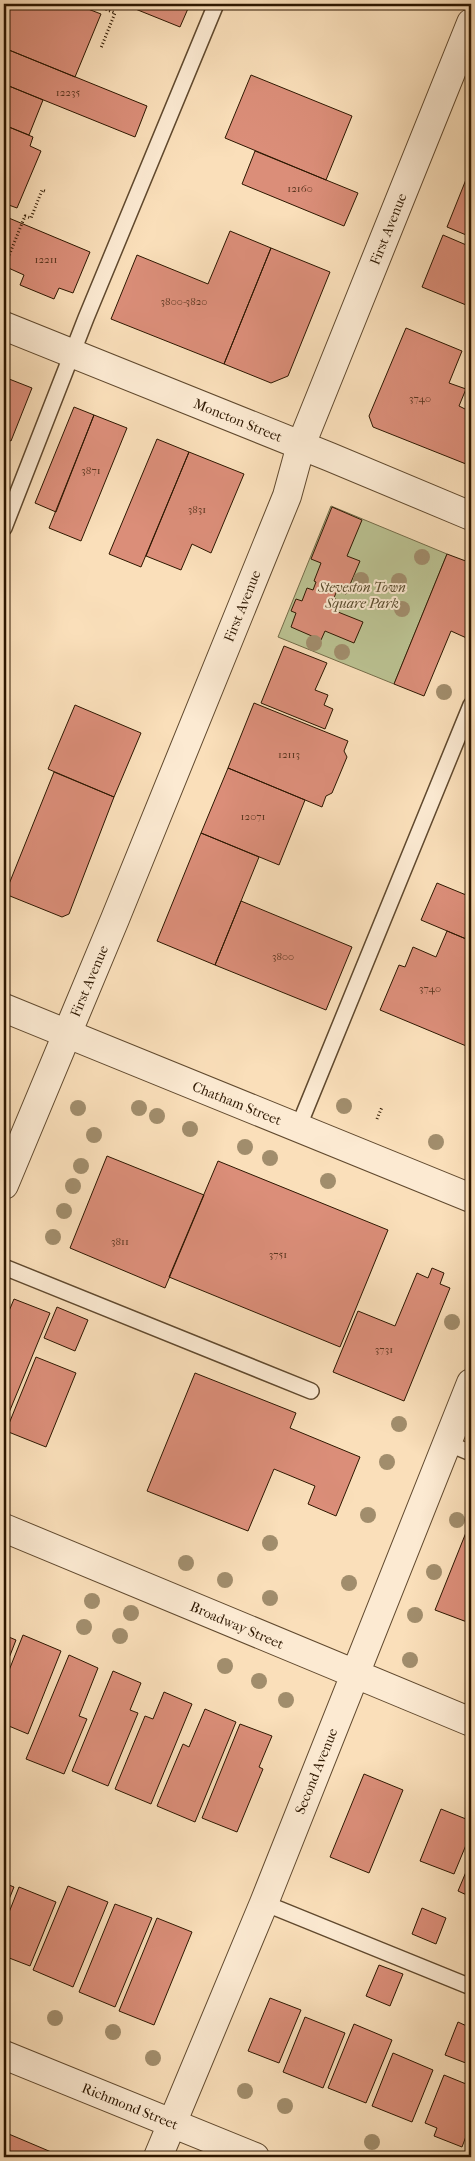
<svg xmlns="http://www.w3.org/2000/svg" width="475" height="2161" viewBox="0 0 475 2161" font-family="'IM FELL French Canon',serif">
<rect width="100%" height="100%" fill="#fadfba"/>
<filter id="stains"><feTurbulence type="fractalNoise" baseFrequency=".004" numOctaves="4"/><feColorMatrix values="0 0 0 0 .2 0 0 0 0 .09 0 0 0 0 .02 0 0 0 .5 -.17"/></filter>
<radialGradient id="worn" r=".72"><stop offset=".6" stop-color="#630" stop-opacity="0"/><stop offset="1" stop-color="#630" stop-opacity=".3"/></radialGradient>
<path fill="#bbc292" stroke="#746c49" d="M331 506 447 554 394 684 278 637Z"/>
<path fill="#db8e79" stroke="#2d1700" d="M4 4H75L101 14 75 77 4 48Z
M123 4H190L180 27Z
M4 48 147 106 135 137 4 84Z
M251 75 352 116 326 180 225 138Z
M4 84 43 100 29 135 4 125Z
M4 125 33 137 30 146 41 151 17 208 6 204 4 210Z
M255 151 358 193 344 226 242 184Z
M471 167V237L447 227Z
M4 216 90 252 73 293 59 288 54 299 20 285 24 275 4 266Z
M230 231 271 248 224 364 111 319 137 255 208 284Z
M443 235 471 247V307L422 287Z
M271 248 330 272 288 376 271 383 224 364Z
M406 328 462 351 449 383 466 389 459 406 471 412V466L373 427 369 416Z
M4 377 32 388 11 441 4 438Z
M74 407 94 415 56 512 35 503Z
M94 415 127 428 81 541 49 528Z
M157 439 189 452 141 567 109 554Z
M189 452 244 474 211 553 192 544 181 570 146 556Z
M332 507 362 520 347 556 360 561 346 594 337 590 334 598 337 600 333 610 363 622 354 643 325 631 321 640 291 627 296 613 291 611 296 599 302 601 307 588 313 590 316 582 314 581 321 563 311 559Z
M447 554 471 563V640L451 631 424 696 394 684Z
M284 646 327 663 315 690 328 695 324 705 333 709 325 729 261 703Z
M254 703 348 741 344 751 347 757 332 793 326 796 322 807 228 768Z
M75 705 141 733 114 797 48 769Z
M228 768 305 800 279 865 201 833Z
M54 772 114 797 69 914 62 917 5 894Z
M201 833 259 857 215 965 157 941Z
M437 883 471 897V941L421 920Z
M241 901 352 947 326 1010 215 965Z
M447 931 471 941V1048L380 1010 399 965 405 967 413 947 436 957Z
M107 1156 204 1195 165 1288 70 1248Z
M218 1161 388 1230 340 1347 169 1277Z
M432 1268 444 1273 440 1284 450 1288 404 1401 333 1372 358 1311 395 1326 417 1273 428 1278Z
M14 1299 50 1313 8 1415 4 1413V1323Z
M57 1307 88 1320 75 1351 44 1338Z
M36 1357 76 1373 46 1447 6 1431Z
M195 1373 296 1413 290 1428 360 1457 336 1516 308 1504 315 1486 274 1469 248 1531 147 1491Z
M471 1520V1611L467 1622 435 1610Z
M4 1635 16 1640 4 1671Z
M23 1635 61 1651 28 1734 4 1724V1683Z
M69 1655 98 1668 79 1716 87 1719 64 1774 26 1759Z
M113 1671 141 1683 130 1710 138 1713 108 1786 72 1771Z
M164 1692 192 1704 151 1804 115 1789 145 1716 153 1719Z
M205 1709 236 1722 195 1822 157 1806 183 1744 189 1747Z
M240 1724 272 1736 259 1767 263 1769 237 1832 202 1818Z
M364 1774 403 1790 369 1873 330 1857Z
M441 1809 471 1821V1833L454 1874 420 1861Z
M471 1860V1897L458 1891Z
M4 1883 14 1887 4 1912Z
M68 1886 108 1902 73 1987 33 1970Z
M19 1887 56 1902 30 1966 4 1956V1925Z
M115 1904 152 1918 115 2007 79 1992Z
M422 1908 446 1918 436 1944 412 1934Z
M157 1918 192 1932 154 2025 119 2011Z
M379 1965 403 1974 390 2006 366 1996Z
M270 1998 301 2010 279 2063 248 2051Z
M305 2017 345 2033 323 2088 283 2072Z
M458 2022 471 2028V2065L445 2055Z
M354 2024 392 2040 366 2103 328 2088Z
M393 2053 433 2070 412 2122 372 2106Z
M444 2075 471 2086V2123L462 2147 434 2136 437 2128 425 2123Z
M4 2132 56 2154 54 2157H4Z"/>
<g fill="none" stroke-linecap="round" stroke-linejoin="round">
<defs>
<path id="service" d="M4 528 86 318 216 4
M298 1128 471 705
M4 1267 311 1391
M447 1443 471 1453
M264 1903 471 1987"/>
<path id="minor" d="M4 326 330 457 471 516
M4 1185 115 919 287 496 301 445 471 23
M4 1528 471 1722
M4 2055 255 2157
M158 2157 264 1903 471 1383"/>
<path id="tertiary" d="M4 1008 471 1198"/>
</defs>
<use href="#service" stroke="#60492e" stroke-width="18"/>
<use href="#minor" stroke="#60492e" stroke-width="30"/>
<use href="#tertiary" stroke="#60492e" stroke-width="30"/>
<path stroke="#2d1700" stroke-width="3" stroke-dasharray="1 2.5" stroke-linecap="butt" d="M93 4 115 13 101 48
M4 268 25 216 31 218 42 190 47 192
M377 1119 382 1107"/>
<use href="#service" stroke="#fcead2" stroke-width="15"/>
<use href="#minor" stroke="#fcead2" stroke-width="28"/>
<use href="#tertiary" stroke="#fcead2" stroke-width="28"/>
</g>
<g fill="#a18d6c">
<circle cx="422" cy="557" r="8"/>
<circle cx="361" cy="580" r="8"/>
<circle cx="399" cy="581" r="8"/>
<circle cx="402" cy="609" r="8"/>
<circle cx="314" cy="643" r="8"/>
<circle cx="342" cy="652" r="8"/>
<circle cx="444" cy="692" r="8"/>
<circle cx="344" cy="1106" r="8"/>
<circle cx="78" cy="1108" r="8"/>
<circle cx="139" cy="1108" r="8"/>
<circle cx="157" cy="1116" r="8"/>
<circle cx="190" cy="1129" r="8"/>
<circle cx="94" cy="1135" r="8"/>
<circle cx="436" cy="1142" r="8"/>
<circle cx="245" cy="1147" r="8"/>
<circle cx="270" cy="1158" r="8"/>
<circle cx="81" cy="1166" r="8"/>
<circle cx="328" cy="1181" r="8"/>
<circle cx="73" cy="1186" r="8"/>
<circle cx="64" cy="1211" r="8"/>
<circle cx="53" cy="1237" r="8"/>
<circle cx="452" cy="1322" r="8"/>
<circle cx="399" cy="1424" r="8"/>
<circle cx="387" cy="1462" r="8"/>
<circle cx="368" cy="1515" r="8"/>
<circle cx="457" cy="1520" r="8"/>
<circle cx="270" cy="1543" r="8"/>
<circle cx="186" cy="1563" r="8"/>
<circle cx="434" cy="1572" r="8"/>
<circle cx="225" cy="1580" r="8"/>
<circle cx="349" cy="1583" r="8"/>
<circle cx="270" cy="1598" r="8"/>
<circle cx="92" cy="1601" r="8"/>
<circle cx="131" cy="1613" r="8"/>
<circle cx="415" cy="1615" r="8"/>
<circle cx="84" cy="1627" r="8"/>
<circle cx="120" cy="1636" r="8"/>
<circle cx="410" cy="1660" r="8"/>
<circle cx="225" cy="1666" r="8"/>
<circle cx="259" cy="1681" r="8"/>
<circle cx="286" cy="1700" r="8"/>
<circle cx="55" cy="2018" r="8"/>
<circle cx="113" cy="2032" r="8"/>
<circle cx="153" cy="2058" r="8"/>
<circle cx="245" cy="2091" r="8"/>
<circle cx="285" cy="2106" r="8"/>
<circle cx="372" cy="2142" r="8"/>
</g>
<g text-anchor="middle" stroke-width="4" stroke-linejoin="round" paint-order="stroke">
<g font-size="11" fill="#58351e">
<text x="68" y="96">12235</text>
<text x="300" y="192">12160</text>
<text x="46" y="263">12211</text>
<text x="184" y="305">3800-3820</text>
<text x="420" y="402">3740</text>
<text x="91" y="474">3871</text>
<text x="197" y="513">3831</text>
<text x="289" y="758">12113</text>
<text x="253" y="820">12071</text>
<text x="283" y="960">3800</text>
<text x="430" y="992">3740</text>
<text x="120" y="1245">3811</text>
<text x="278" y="1258">3751</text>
<text x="384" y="1353">3731</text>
</g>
<g font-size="14" fill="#2d1700" stroke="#fcead2">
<text transform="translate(388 229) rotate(-68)" y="5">First Avenue</text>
<text transform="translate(238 420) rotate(22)" y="5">Moncton Street</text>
<text transform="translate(242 606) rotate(-68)" y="5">First Avenue</text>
<text transform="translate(89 981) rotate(-67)" y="5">First Avenue</text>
<text transform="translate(237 1103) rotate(22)" y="5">Chatham Street</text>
<text transform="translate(237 1625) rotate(23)" y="5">Broadway Street</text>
<text transform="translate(316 1771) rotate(-68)" y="5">Second Avenue</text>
<text transform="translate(130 2106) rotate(22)" y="5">Richmond Street</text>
</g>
<g font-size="14" font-style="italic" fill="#584a2c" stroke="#fcead2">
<text x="362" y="592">Steveston Town<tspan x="362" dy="16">Square Park</tspan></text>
</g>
</g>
<rect width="475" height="2161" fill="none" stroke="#fadfba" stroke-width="20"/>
<rect x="5" y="5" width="465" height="2151" fill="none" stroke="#2d1700" stroke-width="2.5"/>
<rect x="10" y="10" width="455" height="2141" fill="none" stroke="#2d1700"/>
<rect width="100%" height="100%" filter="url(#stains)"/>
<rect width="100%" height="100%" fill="url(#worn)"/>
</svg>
